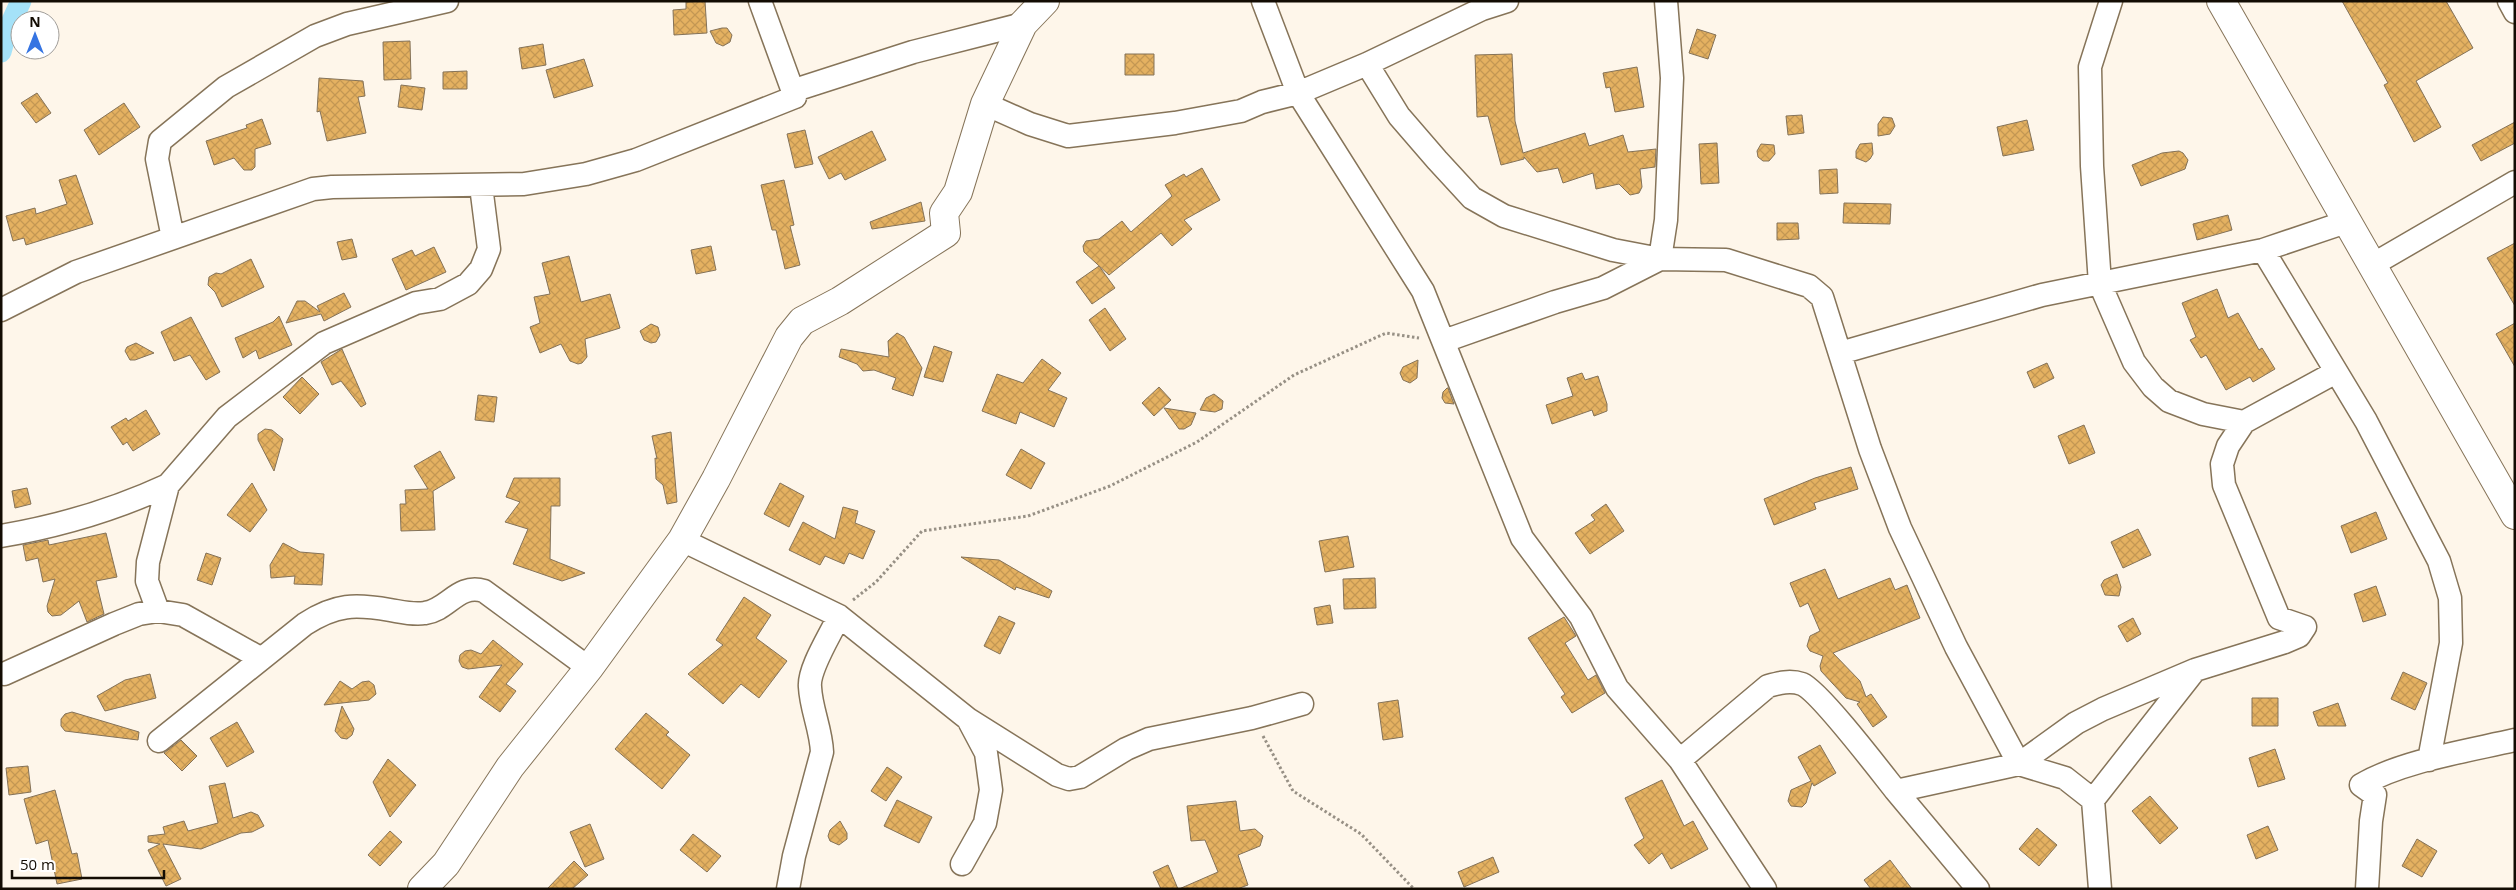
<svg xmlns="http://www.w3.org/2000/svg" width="2516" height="890" viewBox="0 0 2516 890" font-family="'Open Sans',sans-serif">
<defs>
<pattern id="building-cross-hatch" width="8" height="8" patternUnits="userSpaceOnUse" patternTransform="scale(1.25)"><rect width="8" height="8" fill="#e4b161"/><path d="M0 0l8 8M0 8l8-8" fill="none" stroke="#c39753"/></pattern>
</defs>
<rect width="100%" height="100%" fill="#fef6ea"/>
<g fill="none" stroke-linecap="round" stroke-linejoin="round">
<path stroke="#a5e2f8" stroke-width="21" d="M1 52 6 34 21 1"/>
</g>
<path fill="url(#building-cross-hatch)" stroke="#847258" d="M705 1 707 33 674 35 673 10 686 9V2Z
M2342 1H2446L2473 48 2416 81 2441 127 2414 142 2384 85 2388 83Z
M722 28H727L732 35 730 42 723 46 716 43 710 31Z
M1697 29 1716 35 1708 59 1689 53Z
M410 41 411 79 384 80 383 42Z
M543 44 546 65 522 69 519 48Z
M1125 54H1154V75H1125Z
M1512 54 1515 121 1523 153 1585 133 1589 146 1623 135 1628 152 1656 149 1655 167 1640 169 1642 187 1639 193 1630 195 1619 184 1596 189 1593 173 1563 183 1558 168 1537 172 1524 157V159L1501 165 1488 116 1477 117 1475 55Z
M584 59 593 86 554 98 546 70Z
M1637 67 1644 107 1615 112 1610 87 1606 88 1603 73Z
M467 71V89H443V72Z
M319 78 363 81 365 96 358 97 366 133 327 141 320 111 317 112Z
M401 85 425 88 422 110 398 107Z
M37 93 51 113 36 123 21 103Z
M124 103 140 127 99 155 84 130Z
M1802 115 1804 133 1788 135 1786 116Z
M1883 117 1892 118 1895 126 1890 134 1878 136V124Z
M262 119 271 144 255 149V167L252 170H244L234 158 214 165 206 141 247 128 246 125Z
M2027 120 2034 150 2003 156 1997 127Z
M2515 122V143L2481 161 2472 145Z
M805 130 813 164 795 168 787 134Z
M872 131 886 160 845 180 841 173 829 179 818 157Z
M1717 143 1719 183 1701 184 1699 144Z
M1872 143 1873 154 1870 159 1866 162 1856 158V151L1860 144Z
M1761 144 1774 145 1775 154 1769 161H1763L1758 157 1757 151Z
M2179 151 2183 153 2188 160 2185 169 2141 186 2132 165 2162 153Z
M1202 168 1220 200 1184 220 1192 229 1172 246 1161 233 1109 275 1084 252 1083 246 1086 241 1099 239 1122 221 1131 232 1172 196 1165 185 1184 174 1186 177Z
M1837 169 1838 193 1820 194 1819 170Z
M76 175 93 224 26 245 24 238 13 241 6 216 35 208 36 214 67 204 59 180Z
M784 180 794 225 790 226 800 265 785 269 776 230H772L761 185Z
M921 202 925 221 872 229 870 222Z
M1844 203 1891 204 1890 224 1843 223Z
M2228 215 2232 230 2197 240 2193 224Z
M1777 223H1798L1799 239 1777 240Z
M352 239 357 257 342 260 337 242Z
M2515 243V306L2487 258Z
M711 246 716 270 696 274 691 250Z
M434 247 446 272 406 290 392 259 412 250 415 256Z
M569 256 581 302 610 294 620 328 585 339 587 357 582 363 578 364 570 361 561 344 540 353 530 327 540 323 534 297 550 294 542 263Z
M251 259 264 287 222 307 215 292 208 285 209 277 216 273 221 274Z
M1099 266 1115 288 1092 304 1076 282Z
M2217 289 2228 318 2238 313 2259 350 2262 348 2275 369 2253 382 2250 377 2226 390 2206 355 2201 358 2190 340 2196 337 2182 303Z
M344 293 351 307 324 321 321 314 286 323 297 301H305L320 312 317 306Z
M1105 308 1126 339 1110 351 1089 320Z
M279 316 292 345 259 359 256 350 243 358 235 338 273 322Z
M191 317 220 372 206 380 190 355 174 361 161 332Z
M2515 323V367L2496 334Z
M651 324 658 327 660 335 656 342 651 343 644 340 640 331Z
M897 333 904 337 922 368 913 396 892 389 896 378 874 370 863 371 857 364 839 357 841 349 889 357 888 341Z
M136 343 154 353 135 360H130L125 351 127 347Z
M934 346 952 352 943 382 924 377Z
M342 349 366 404 361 407 341 381 332 385 321 362Z
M1042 359 1061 373 1048 390 1067 398 1054 427 1020 412 1016 424 982 411 997 374 1023 383Z
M1418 360 1417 378 1410 383 1403 380 1400 373 1403 367Z
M2047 363 2054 378 2034 388 2027 372Z
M1582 373 1585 380 1598 376 1607 404V411L1594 416 1592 410 1552 424 1546 405 1573 396 1567 378Z
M302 377 319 394 300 414 283 397Z
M1159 387 1171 400 1154 416 1142 403Z
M1447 388H1448L1454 404 1445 403 1442 398 1443 392Z
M1214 394 1223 401 1222 409 1215 412 1200 410 1206 398Z
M478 395 497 397 494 422 475 420Z
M1164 408 1196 413 1191 425 1184 429H1179Z
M146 410 160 434 133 451 127 442 123 445 111 427 126 418 128 421Z
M2084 425 2095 453 2069 464 2058 436Z
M265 429 272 430 283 439 274 471 258 440V434Z
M671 432 677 502 667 504 663 485 656 479 655 458 657 459 652 436Z
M1021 449 1045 463 1031 489 1006 475Z
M440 451 455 478 433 491 435 530 401 531 400 504H406L405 490 428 489 414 466Z
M1851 467 1858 489 1814 503 1816 509 1774 525 1764 499 1815 478Z
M514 478H560V506H551L550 559 585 573 562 581 513 564 528 529 505 522 520 502 506 497Z
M252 483 267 510 250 532 227 515Z
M780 483 804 496 789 527 764 514Z
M27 488 31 504 15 508 12 491Z
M1606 504 1624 531 1590 554 1575 533 1595 520 1591 515Z
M843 507 858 511 855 523 875 531 863 559 849 553 844 564 825 556 820 565 789 550 803 522 835 539Z
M2376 512 2387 539 2351 553 2341 526Z
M2138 529 2151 555 2123 568 2111 542Z
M106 533 117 577 96 581 104 614 87 622 79 601 61 615 52 616 48 612 47 606 55 579 43 582 38 558 26 561 23 545 48 540 49 545Z
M1348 536 1354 567 1325 572 1319 541Z
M283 543 300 552 324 554 322 585 294 584 295 576 271 578 270 565Z
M206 553 221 558 212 585 197 580Z
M961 557 999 560 1052 591 1049 598 1016 587 1015 590Z
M1825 569 1838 599 1890 578 1895 590 1907 585 1920 618 1833 653 1860 681 1866 697 1871 694 1887 717 1873 727 1857 704 1860 702 1846 698 1821 671 1820 666 1823 656 1810 651 1807 646 1810 636 1820 631 1808 603 1800 607 1790 583Z
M2117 574 2121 587 2119 596 2105 595 2101 585 2104 580Z
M1375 578 1376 608 1344 609 1343 579Z
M2376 586 2386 615 2363 622 2354 594Z
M744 597 771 615 756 638 787 661 759 698 741 684 723 704 688 674 723 645 716 640Z
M1330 605 1333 623 1317 625 1314 608Z
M999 616 1015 623 1000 654 984 646Z
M1564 617 1576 636 1565 643 1588 680 1596 675 1605 693 1572 713 1561 697 1565 694 1528 638Z
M2133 618 2141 634 2127 642 2118 626Z
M493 640 523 664 506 684 516 691 500 712 479 697 502 665 468 669 462 667 459 661 460 655 465 651 471 650 481 654Z
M2403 672 2427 683 2415 710 2391 699Z
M150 674 156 698 105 711 97 696 125 680Z
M340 681 352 689 362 682 369 681 374 685 376 694 369 700 324 705Z
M2252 698H2278V726H2252Z
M1398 700 1403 737 1383 740 1378 703Z
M2338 703 2346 726H2318L2313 712Z
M342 706 354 729 352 735 347 739 341 738 335 731Z
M72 712 139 732 138 740 65 731 61 726V719L65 714Z
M646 713 669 732 666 735 690 755 662 789 615 749Z
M237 722 254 752 227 767 210 738Z
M181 740 197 756 182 771 164 753Z
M1820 745 1836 773 1814 786 1812 783 1806 803 1802 807 1791 806 1788 801 1791 790 1811 781 1798 757Z
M2275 749 2285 779 2258 787 2249 758Z
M388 759 416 785 390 817 373 782Z
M28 766 31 792 9 795 6 768Z
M887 767 902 777 886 801 871 791Z
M1662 780 1684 826 1693 821 1708 849 1671 869 1662 853 1649 864 1634 845 1644 838 1625 798Z
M225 783 233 818 251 812 258 815 264 826 252 832 241 833 201 849 163 844 181 879 166 886 148 850 160 844 148 842V836L165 834 163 827 184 821 188 831 218 823 209 786Z
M55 790 72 854 77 853 82 879 57 884 48 840 36 844 24 799Z
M2150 796 2178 828 2160 844 2132 811Z
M897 800 932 817 919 843 884 826Z
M1236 801 1240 831 1255 829 1263 836 1260 846 1238 855 1248 885 1237 889H1179L1218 872 1205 840 1191 841 1187 806Z
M840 821 847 833V839L839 845 830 841 828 836 830 830Z
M590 824 604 859 585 867 570 832Z
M2268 826 2278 850 2256 859 2247 835Z
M2037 828 2057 845 2039 866 2019 849Z
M390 831 402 842 380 866 368 855Z
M693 834 721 856 707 872 680 850Z
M2417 839 2437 851 2422 877 2402 866Z
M1493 857 1499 872 1464 887 1458 872Z
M1890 860 1912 889H1871L1864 880Z
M574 861 588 875 572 889H547Z
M1168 865 1178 889H1161L1153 872Z"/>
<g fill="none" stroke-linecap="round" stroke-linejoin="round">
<defs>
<path id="street" d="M760 1 795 97
M1263 1 1298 93 1423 291 1522 538 1581 617 1617 688 1680 760 1765 889
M2111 1 2090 67 2092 166 2100 284 2134 362 2153 387 2169 401 2203 414 2244 422
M2509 1 2515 12
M1367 64 1399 116 1437 160 1472 198 1504 216 1613 250 1660 259 1726 260 1809 286 1822 297 1870 449 1900 528 1956 647 2019 764 2076 723 2103 709 2195 670
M985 104 1030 124 1068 136 1175 123 1241 111 1262 102 1298 93 1367 64 1482 9 1507 1
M173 238 157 159 160 141 226 87 315 36 347 24 447 1
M2263 250 2366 421 2439 561 2450 598 2451 643 2429 760
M2372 265 2515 182
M1 310 76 272 313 189 332 187 524 184 586 174 636 160 795 97V90L913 52 1023 24
M1444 341 1555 302 1603 288 1660 259 1666 220 1672 78 1666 1
M1840 353 2042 295 2263 250 2346 222
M1 536C60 526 114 510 168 485
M682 540 839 616 968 719 1057 775 1069 779 1080 777 1126 749 1149 739 1252 718 1302 704
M158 611 147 581 148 562 168 485 227 417 324 343 416 303 440 299 468 284 481 269 489 249 481 186
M4 674 114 624 139 614 158 611 183 615 260 658
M159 741 305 624C336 604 355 604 390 610 402 612 413 615 425 613 448 610 458 583 484 591L589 668
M1680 760 1768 686C1779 683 1790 680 1802 684 1819 691 1881 772 1896 791L2019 764 2065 778 2093 800
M1896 791 1978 889
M962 864 985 823 991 790 986 753 969 721
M788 889 794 856 822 752C821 729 811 709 810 687 808 669 831 634 839 616
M2100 889 2093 800 2195 670 2285 642 2299 636 2305 627 2279 618 2224 485 2222 464 2228 446 2244 422 2336 372
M2367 889 2371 821 2375 795 2361 785C2402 761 2467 751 2515 740"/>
<path id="secondary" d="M422 889 446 864 510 767 589 668 682 540 716 479 789 337 802 321 840 301 946 233 944 213 958 192 985 104 1023 24 1045 1"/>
<path id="primary" d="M2221 1 2515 515"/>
</defs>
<use href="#street" stroke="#867459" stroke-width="25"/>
<use href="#secondary" stroke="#867459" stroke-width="30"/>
<use href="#primary" stroke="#867459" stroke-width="30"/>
<path stroke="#979085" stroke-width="3" stroke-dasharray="2.5 2.5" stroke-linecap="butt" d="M853 600 876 582 922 531 1028 516 1110 486 1197 442 1294 375 1386 333 1419 338
M1263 736 1293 791 1361 834 1414 889"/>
<use href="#street" stroke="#fff" stroke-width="22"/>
<use href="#secondary" stroke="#fff" stroke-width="28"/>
<use href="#primary" stroke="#fff" stroke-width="28"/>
</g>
<rect width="2516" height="890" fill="none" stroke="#130c03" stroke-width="5"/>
<g transform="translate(35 35)"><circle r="24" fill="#ffffff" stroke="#a19e9a"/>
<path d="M0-4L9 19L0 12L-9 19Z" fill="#3574e2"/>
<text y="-8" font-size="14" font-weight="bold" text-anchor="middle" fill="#130c03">N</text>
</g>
<path d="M12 870v8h152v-8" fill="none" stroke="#130c03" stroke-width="2.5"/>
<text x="20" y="870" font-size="15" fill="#130c03" stroke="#ffffff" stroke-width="4" paint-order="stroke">50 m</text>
</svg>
